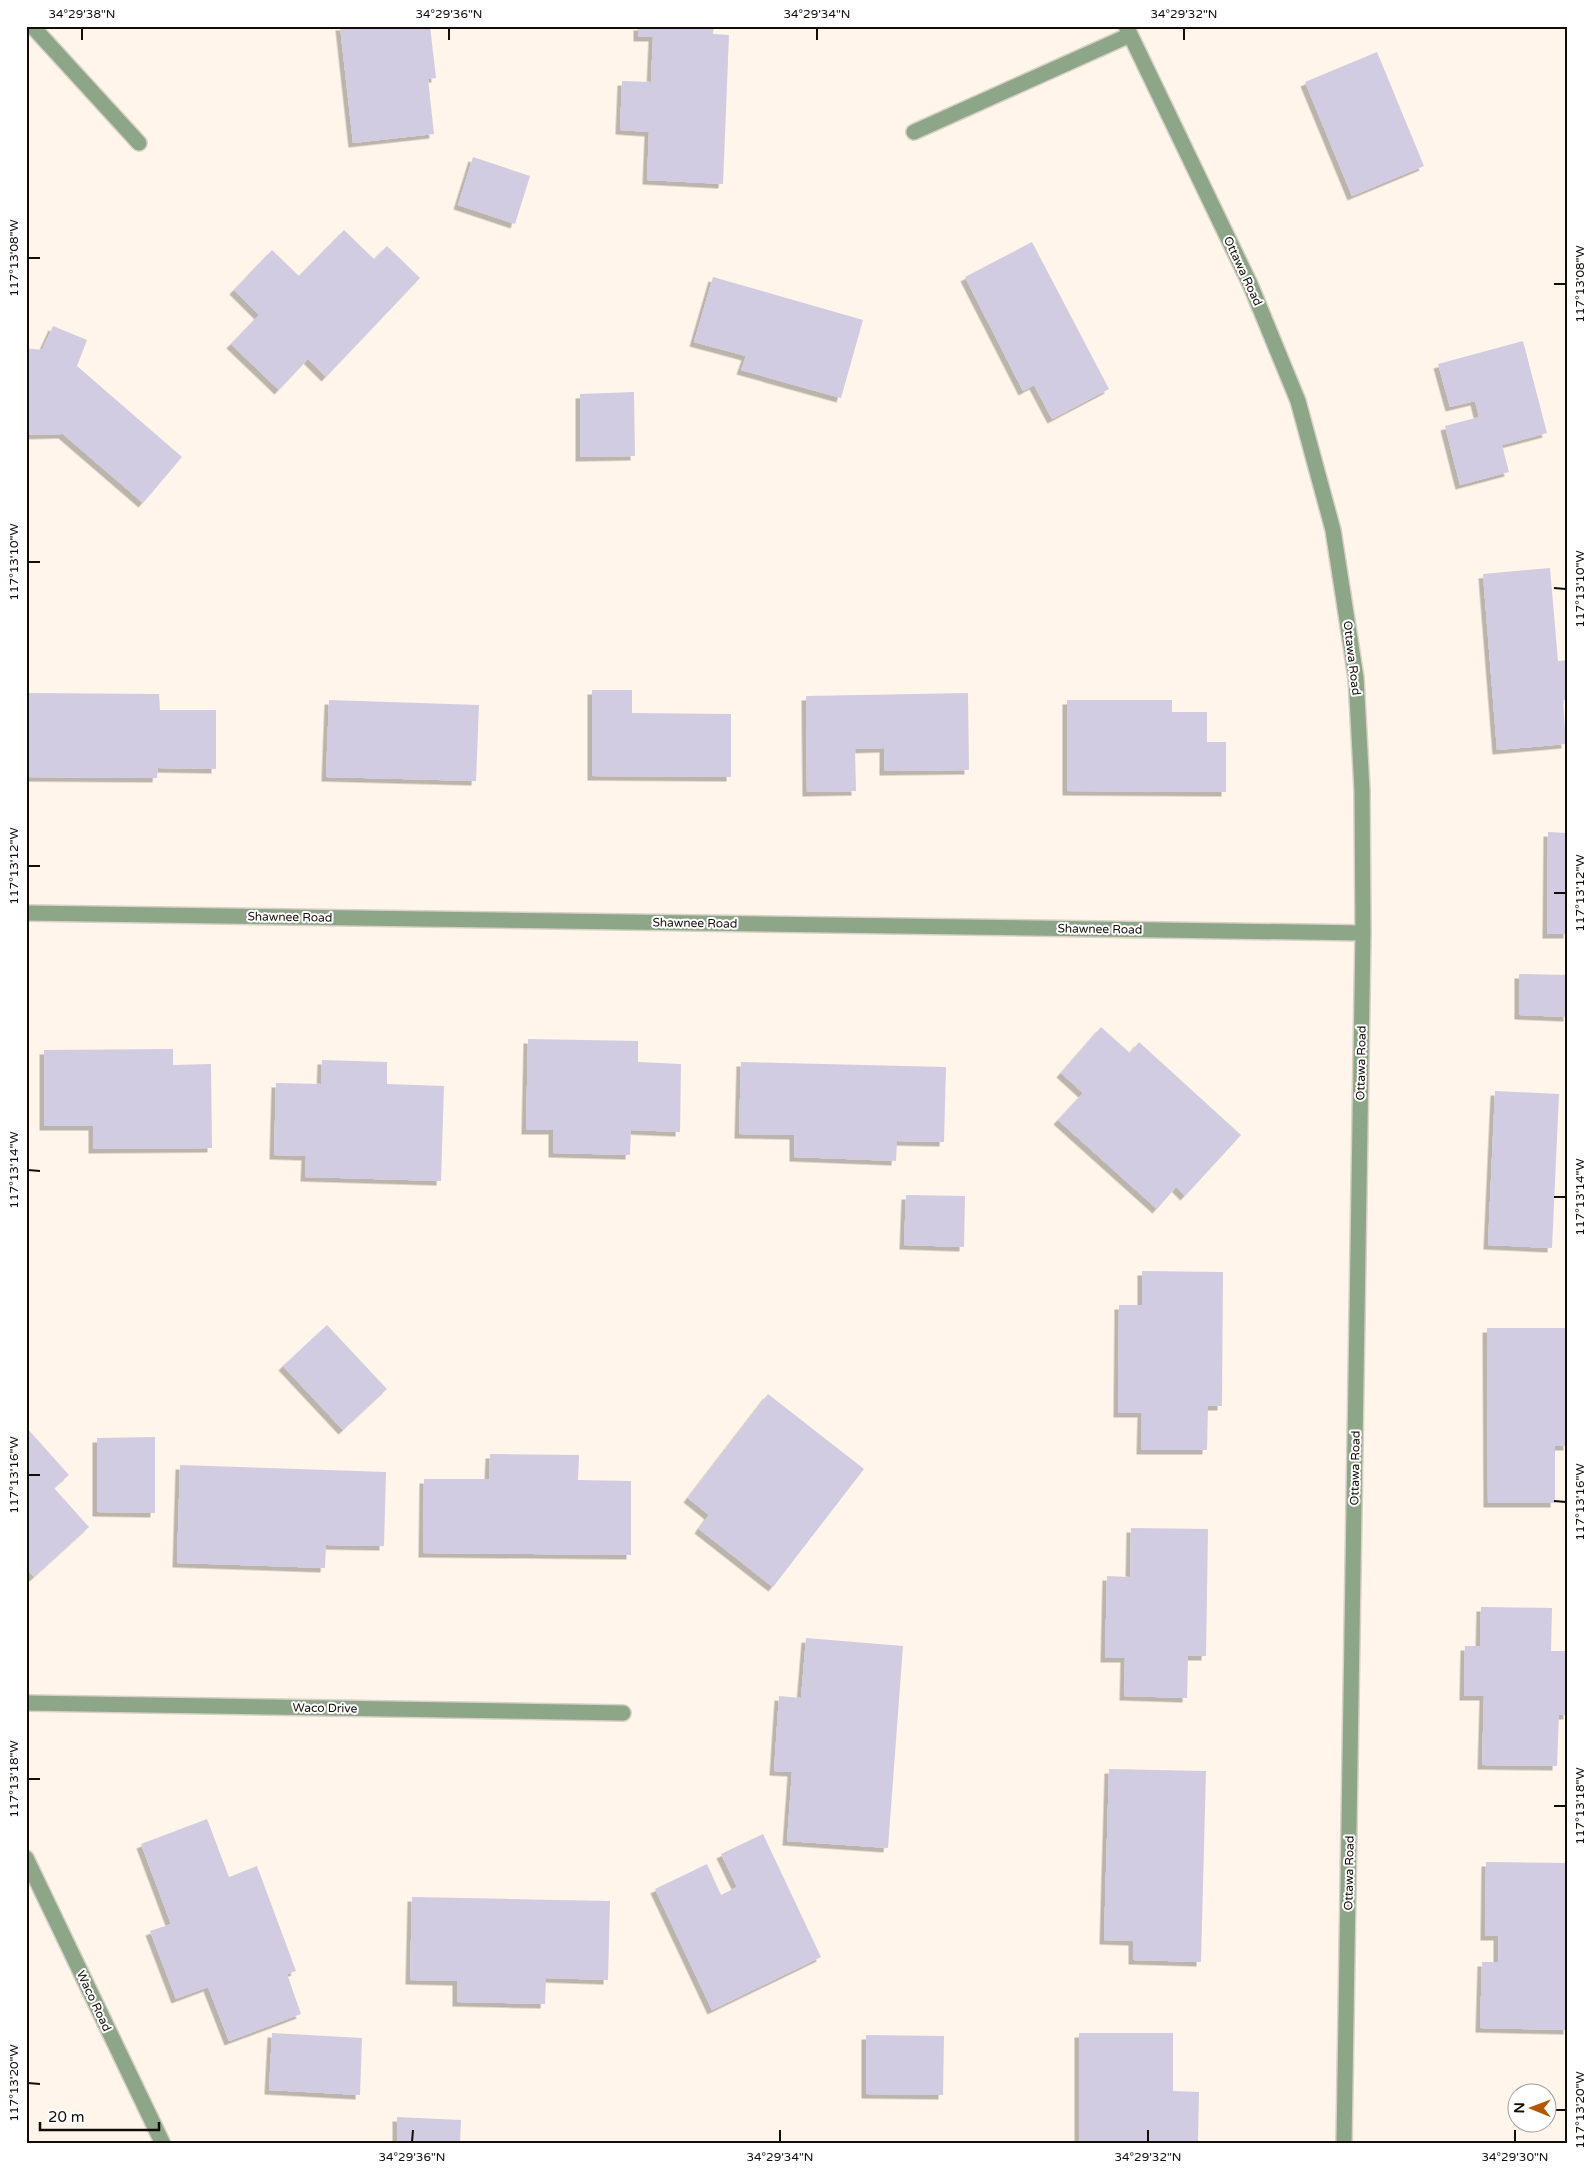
<svg xmlns="http://www.w3.org/2000/svg" width="1594" height="2170" viewBox="0 0 1594 2170" font-family="'Varela Round',sans-serif">
<defs>
<filter id="shadow"><feDropShadow dx="-4.5" dy="4.5" stdDeviation="0" flood-color="#0004"/></filter>
</defs>
<rect width="100%" height="100%" fill="#fff5ea"/>
<path fill="#d1cce1" filter="url(#shadow)" d="M340 26H430L436 78 428 79 434 134 353 143Z
M638 26H714L713 34 729 35 723 184 647 180 649 132 620 130 622 81 651 82 653 37H638Z
M1377 52 1424 166 1352 196 1305 82Z
M473 157 530 176 515 224 458 205Z
M344 230 374 259 387 246 420 278 326 377 308 359 279 390 231 344 259 315 234 290 272 250 299 276Z
M1032 242 1109 389 1052 419 1034 385 1023 391 965 277Z
M713 277 863 320 841 398 741 370 746 356 694 342Z
M53 326 87 340 77 366 182 457 143 503 63 434 26 435V348L42 350Z
M1523 341 1547 433 1502 445 1509 472 1460 485 1445 426 1479 417 1475 401 1450 407 1438 364Z
M634 392 635 456 580 457V394Z
M1550 568 1558 661 1568 660V700H1563L1566 744 1497 750 1483 574Z
M592 690H632V713L731 714V777L592 776Z
M26 693 159 694 160 710H216V769L158 768 157 778 26 777Z
M968 693 969 770 884 771V748L855 749 856 791 807 792 806 696Z
M329 700 479 705 476 781 326 777Z
M1067 700H1172V712H1207V742H1226V792L1067 791Z
M1548 832 1568 833V934H1547Z
M1519 974 1568 975V1017L1519 1015Z
M1101 1027 1130 1053 1139 1042 1241 1135 1185 1196 1176 1187 1157 1209 1058 1120 1083 1093 1061 1073Z
M528 1039 638 1041V1062L681 1064 680 1132 631 1130 630 1155 553 1153V1130H526Z
M173 1049V1065L211 1064 212 1148 93 1149V1126H44V1050Z
M322 1060 387 1062V1084L444 1086 441 1181 305 1177 306 1156 274 1155 276 1083 321 1084Z
M741 1062 946 1067 944 1142 897 1141 896 1161 794 1157V1135L739 1134Z
M1495 1091 1559 1094 1552 1248 1488 1245Z
M906 1195 965 1196 964 1247 904 1245Z
M1142 1271 1223 1272 1222 1406H1208L1207 1450H1141L1142 1413H1118L1119 1305H1142Z
M327 1325 387 1389 343 1430 283 1366Z
M1487 1328H1566L1568 1446H1555V1503H1488Z
M768 1394 864 1469 773 1587 699 1529 709 1515 688 1498Z
M26 1427 69 1475 54 1488 89 1527 34 1577 26 1568Z
M155 1437V1513L97 1512V1438Z
M490 1454 579 1455 578 1480 631 1481V1555L423 1553 424 1479H489Z
M180 1465 386 1472 384 1546 326 1545 325 1568 177 1563Z
M1131 1528 1208 1529 1206 1656H1188L1187 1698 1124 1696 1125 1658H1105L1107 1576 1130 1577Z
M1481 1607 1552 1608 1551 1651H1568V1715H1559L1557 1766 1482 1765 1484 1696H1464L1465 1646H1480Z
M806 1638 903 1646 888 1848 787 1841 792 1772 774 1771 779 1696 801 1698Z
M1109 1769 1206 1771 1201 1962 1133 1960V1941L1104 1940Z
M207 1819 229 1877 257 1866 296 1971 287 1974 301 2014 229 2041 208 1987 176 1999 150 1931 171 1924 141 1844Z
M763 1834 821 1957 712 2010 655 1889 707 1864 721 1895 737 1887 721 1854Z
M1486 1862 1568 1863V2030L1480 2028 1482 1962H1498V1936H1485Z
M412 1897 610 1901 608 1980 546 1978 545 2004 457 2002V1981L410 1980Z
M272 2033 362 2038 360 2095 269 2090Z
M1079 2033H1173V2091L1199 2092 1198 2144H1079Z
M866 2035 944 2036 943 2095 866 2094Z
M397 2117 461 2120 460 2144H397Z"/>
<g fill="none" stroke-linecap="round" stroke-linejoin="round">
<defs>
<path id="minor" d="M32 26 139 143
M1126 26 1250 284 1298 401 1333 530 1356 678 1362 790 1363 933 1344 2144
M914 132 1130 35
M26 913 1363 933
M26 1703 623 1713
M26 1858 163 2144"/>
</defs>
<use href="#minor" stroke="#d9d0c6" stroke-width="18"/>
<use href="#minor" stroke="#8da688" stroke-width="15"/>
</g>
<path fill="none" stroke="#120d07" stroke-width="2" d="M82 40V28M449 40V28M817 40V28M1184 40V28M28 258H40M1554 284H1566M28 562H40M1554 588 1566 589M28 866H40M1554 893H1566M28 1170 40 1171M1554 1197H1566M28 1475H40M1554 1501 1566 1502M28 1779H40M1554 1806H1566M28 2083 40 2084M1554 2110H1566M412 2142 413 2130M780 2142V2130M1148 2142V2130M1515 2142V2130"/>
<g text-anchor="middle" stroke-width="4" stroke-linejoin="round" paint-order="stroke">
<g font-size="12" fill="#120d07" stroke="#fff">
<text transform="translate(1243 271) rotate(65)" y="4">Ottawa Road</text>
<text transform="translate(1352 658) rotate(83)" y="4">Ottawa Road</text>
<text transform="translate(290 917) rotate(1)" y="4">Shawnee Road</text>
<text transform="translate(695 923) rotate(1)" y="4">Shawnee Road</text>
<text transform="translate(1100 929) rotate(1)" y="4">Shawnee Road</text>
<text transform="translate(1361 1063) rotate(-89)" y="4">Ottawa Road</text>
<text transform="translate(1355 1468) rotate(-89)" y="4">Ottawa Road</text>
<text transform="translate(325 1708) rotate(1)" y="4">Waco Drive</text>
<text transform="translate(1349 1873) rotate(-89)" y="4">Ottawa Road</text>
<text transform="translate(94 2001) rotate(65)" y="4">Waco Road</text>
</g>
</g>
<rect width="1594" height="2170" fill="none" stroke="#ffffff" stroke-width="55"/>
<g transform="translate(1532 2108) rotate(271)"><circle r="24" fill="#ffffff" stroke="#a09e9c"/>
<path d="M0-4L9 19L0 12L-9 19Z" fill="#b45603"/>
<text y="-8" font-size="14" font-weight="bold" text-anchor="middle" fill="#120d07">N</text>
</g>
<path d="M40 2122v8h119v-8" fill="none" stroke="#120d07" stroke-width="2.5"/>
<text x="48" y="2122" font-size="15" fill="#120d07" stroke="#ffffff" stroke-width="4" paint-order="stroke">20 m</text>
<rect x="28" y="28" width="1538" height="2114" fill="none" stroke="#120d07" stroke-width="2"/>
<g font-size="12" text-anchor="middle" fill="#120d07">
<text x="82" y="18">34°29'38"N</text>
<text x="449" y="18">34°29'36"N</text>
<text x="817" y="18">34°29'34"N</text>
<text x="1184" y="18">34°29'32"N</text>
<text transform="translate(14 258) rotate(-90)" y="4">117°13'08"W</text>
<text transform="translate(1580 284) rotate(-90)" y="4">117°13'08"W</text>
<text transform="translate(14 562) rotate(-90)" y="4">117°13'10"W</text>
<text transform="translate(1580 589) rotate(-90)" y="4">117°13'10"W</text>
<text transform="translate(14 866) rotate(-90)" y="4">117°13'12"W</text>
<text transform="translate(1580 893) rotate(-90)" y="4">117°13'12"W</text>
<text transform="translate(14 1170) rotate(-90)" y="4">117°13'14"W</text>
<text transform="translate(1580 1197) rotate(-90)" y="4">117°13'14"W</text>
<text transform="translate(14 1475) rotate(-90)" y="4">117°13'16"W</text>
<text transform="translate(1580 1502) rotate(-90)" y="4">117°13'16"W</text>
<text transform="translate(14 1779) rotate(-90)" y="4">117°13'18"W</text>
<text transform="translate(1580 1806) rotate(-90)" y="4">117°13'18"W</text>
<text transform="translate(14 2083) rotate(-90)" y="4">117°13'20"W</text>
<text transform="translate(1580 2110) rotate(-90)" y="4">117°13'20"W</text>
<text x="412" y="2161">34°29'36"N</text>
<text x="780" y="2161">34°29'34"N</text>
<text x="1148" y="2161">34°29'32"N</text>
<text x="1515" y="2161">34°29'30"N</text>
</g>
</svg>
